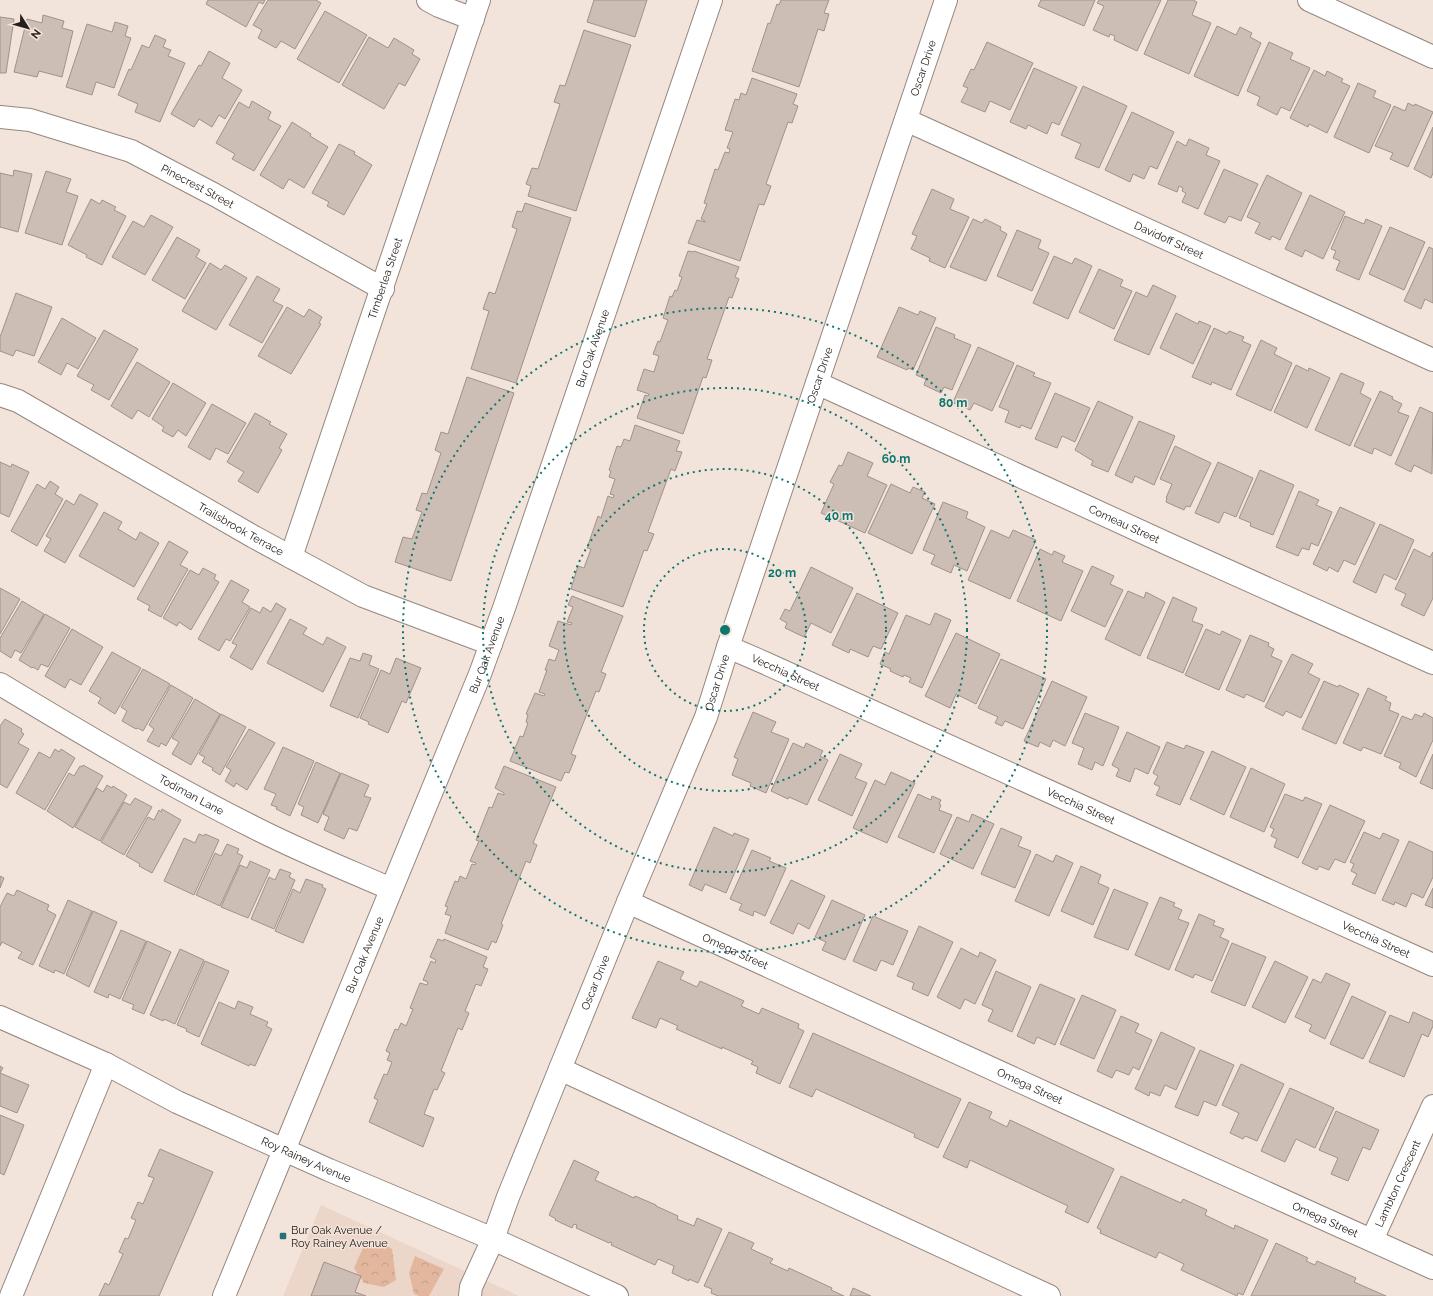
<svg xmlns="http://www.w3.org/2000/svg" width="1433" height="1296" viewBox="0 0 1433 1296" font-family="Raleway,sans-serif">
<defs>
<pattern id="park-crowns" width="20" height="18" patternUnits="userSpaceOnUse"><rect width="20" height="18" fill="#e3b79d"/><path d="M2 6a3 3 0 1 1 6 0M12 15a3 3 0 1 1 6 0" fill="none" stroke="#c39d87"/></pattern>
</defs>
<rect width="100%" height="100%" fill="#f3e4db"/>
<path fill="#ecd6c9" d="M321 1205 519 1296H283Z"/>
<path fill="url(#park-crowns)" d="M381 1242 392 1249 396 1280 384 1287 364 1283 354 1268 363 1248Z
M415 1256 444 1269 429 1296H419L414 1294 409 1273Z"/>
<path fill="#ccbdb5" stroke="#a0918a" d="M208 0H265L263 4 259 2 246 27 206 4Z
M268 0H316L321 3 295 49 281 41 276 48 258 38 262 30 253 25Z
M594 0H647L635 37 587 22Z
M781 0H829L824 13 829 14 824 31 818 29 799 87 752 71 768 23 770 24 777 4 779 5Z
M1041 0H1095L1084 26 1038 6Z
M1099 0H1161L1137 51 1114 40 1115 36 1110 34 1109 37 1093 30 1104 6 1097 3Z
M1168 0H1193L1197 2 1192 15 1211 23 1189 74 1144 54Z
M325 11 367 35 339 83 297 59Z
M43 15 64 21 62 28 73 31 62 77 39 71 37 77 14 72 27 19 42 23Z
M0 17 14 19 6 73H0Z
M115 22 128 26 125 36 131 38 114 88 96 82 92 95 66 87 87 24 112 32Z
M1217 26 1236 35 1240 27 1252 33 1250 37 1261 43 1238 96 1194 76Z
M584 30 631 45 576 211 528 196 531 186 526 184 532 168 538 169 560 104 554 102 560 85 565 86Z
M155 35 166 40 163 47 171 50 168 56 185 63 160 122 135 112 138 104 118 95 129 69 131 70 142 45 149 48Z
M369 37 388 48 394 38 414 50 412 54 420 59 405 86 399 83 384 109 342 85Z
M987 42 1033 63 1010 110 990 101 985 112 961 102 968 88 963 86 971 69 974 70Z
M1269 42 1293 53 1290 59 1310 68 1290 111 1281 107 1277 115 1257 105 1260 97 1247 91Z
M209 51 230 63 222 78 242 90 225 119 219 115 212 127 199 119 194 127 171 114 199 65 201 66Z
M1034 68 1077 87 1059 125 1052 122 1047 134 1028 125 1026 129 1010 122Z
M1314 70 1325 76 1327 71 1343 79 1341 82 1350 86 1327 133 1309 124 1308 127 1290 118Z
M752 78 797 94 793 104 798 106 792 123 788 122 766 184 771 186 764 205 759 204 740 261 688 243 697 220 705 222V221L701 219 707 204 704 203 715 169 718 170 725 152 729 153 730 149 727 148 733 132 725 130 735 99 739 100 741 93 746 95Z
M1358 83 1376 91 1373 97 1391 105 1369 153 1334 137Z
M1083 86 1127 106 1099 168 1075 158 1081 144 1061 135Z
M252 101 271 112 268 119 281 126 254 171 232 159 235 154 216 143 239 102 249 108Z
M1408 103 1414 106 1415 104 1433 112 1408 167 1390 159 1393 153 1375 146 1394 106 1405 111Z
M1132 112 1174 132 1157 169 1150 166 1144 179 1133 174 1130 182 1105 170Z
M292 122 311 134 310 136 328 147 304 188 289 179 283 189 260 175Z
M1433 127V173L1431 178 1414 169Z
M1189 139 1209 148 1206 155 1220 161 1198 209 1182 202 1186 193 1182 191 1183 188 1179 186 1177 192 1158 184 1177 141 1186 146Z
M339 144 355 152 354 154 372 165 344 215 327 206 329 202 312 193Z
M1224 169 1258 184 1241 221 1229 216 1225 223 1204 214Z
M14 170 32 174 18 232 0 227V173L13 176Z
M46 171 71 179 66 192 78 196 62 245 25 233Z
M1267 175 1302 193 1280 240 1272 236 1270 240 1255 233 1260 223 1247 217Z
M932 189 954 199 950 209 969 217 945 268 929 261 930 258 911 249 917 236 912 234Z
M1310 195 1345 212 1323 259 1305 250 1302 257 1285 249Z
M91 199 100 204 102 200 116 207 114 210 126 216 102 265 86 257 87 255 68 245Z
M525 203 571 218 516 383 471 369 489 311 483 309 489 292 495 294 517 229 512 227 517 211 522 212Z
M151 215 173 227 145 275 112 257 133 221 144 227Z
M1345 216 1364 224 1366 219 1382 226 1359 280 1336 270 1340 261 1333 258 1336 251 1331 249Z
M973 219 982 223 985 219 1001 227 1000 230 1007 234 986 281 950 267Z
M1390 227 1425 242 1404 290 1369 274Z
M1017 230 1041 240 1038 248 1049 253 1032 291 997 276Z
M177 237 200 250 196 257 206 263 185 299 152 280Z
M1429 247 1433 249V303L1425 299 1421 309 1404 301Z
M688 251 693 252 694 251 739 267 735 277 739 279 732 298 729 297 707 359 712 360 706 378 703 377 683 434 637 418 645 395 648 396 649 394 637 390 644 369 654 372 659 356 653 354 658 341 660 342 668 320 663 318 670 296 672 297 675 290 677 291 682 277 679 276Z
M1054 256 1072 264 1075 258 1092 266 1068 319 1033 303Z
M210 263 221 270 225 265 247 278 216 330 182 311Z
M1099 269 1123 280 1120 286 1132 291 1114 329 1079 312Z
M257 276 280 289 273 301 283 306 262 343 229 325Z
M1153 285 1176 296 1149 355 1114 340 1136 292 1147 297Z
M16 293 52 307 34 356 16 350 13 356 0 351V337Z
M287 307 304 317 309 309 322 317 319 323 321 324 291 374 258 356Z
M899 307 918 315 920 311 936 318 913 370 908 368 907 370 877 357Z
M1176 313 1198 324 1199 321 1211 326 1193 364 1160 348Z
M62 318 96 338 78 369 67 363 61 375 38 362Z
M936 327 955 335 954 338 971 345 952 390 944 387 941 393 924 385 926 379 916 375Z
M1214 328 1227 334 1229 331 1244 337 1242 341 1251 345 1231 390 1212 382 1211 385 1192 377Z
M104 330 138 349 109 400 91 390 94 385 77 376Z
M1261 340 1277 348 1274 354 1292 363 1271 411 1236 395Z
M978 347 1014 363 992 411 974 403 970 410 953 402Z
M137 362 170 382 149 417 138 410 132 419 111 406Z
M1017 365 1035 373 1033 376 1051 383 1031 429 1021 425 1020 428 1005 422 1009 411 999 407Z
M1296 365 1308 371 1309 368 1330 378 1307 428 1274 412Z
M1341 373 1364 383 1360 393 1371 399 1350 446 1315 430Z
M467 377 514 393 451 581 395 562 403 537 412 539 422 512 416 510 422 493 427 494 441 453 435 450 441 432 448 434Z
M173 383 206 403 186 436 178 430 173 437 162 431 164 427 152 419Z
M1380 391 1393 397 1392 399 1402 404 1398 412 1409 416 1391 456 1374 448 1372 454 1354 446Z
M1055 393 1090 408 1075 442 1062 436 1057 448 1035 439Z
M1098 401 1133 417 1108 472 1091 465 1093 461 1075 450Z
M212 404 246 423 228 454 216 448 210 460 188 447Z
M1420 407 1433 413 1432 474 1414 465 1411 472 1395 464Z
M255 413 271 422 269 424 287 434 279 448 282 450 258 493 238 481 244 472 227 462Z
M1139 421 1175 436 1154 485 1135 476 1132 483 1115 475Z
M635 425 680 441 676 451 682 452 675 471 671 469 648 532 654 534 647 551 644 550 623 607 571 589 578 566 584 568 591 549 587 548 598 516 601 518 608 496 613 498 614 495 610 494 615 479 609 477 611 471 609 470 617 446 621 447 624 439 630 441Z
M1175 446 1211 463 1190 507 1186 506 1184 510 1166 502 1167 498H1166L1172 484 1160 479Z
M848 452 873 463 867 476 887 485 865 533 821 513 834 484 830 482 839 465 842 466Z
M0 462 11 467 12 464 29 472 9 517 0 513Z
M1218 462 1253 478 1236 517 1224 512 1219 523 1195 513Z
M1260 470 1294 485 1273 535 1250 526 1251 523 1239 518Z
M50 481 59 487 55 494 63 499 37 546 11 531 37 484 45 489Z
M891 484 910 493 913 487 925 492 922 498 935 504 912 554 868 533Z
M1299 491 1319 500 1316 505 1332 512 1318 546 1311 543 1309 550 1302 548 1298 556 1276 547Z
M80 494 98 504 65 563 44 551 51 539 46 536 66 500 74 505Z
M943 502 968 512 966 518 985 527 967 571 954 565 951 573 931 564 935 555 923 550Z
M1340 507 1375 523 1355 565 1344 560 1338 572 1329 567 1327 571 1313 564Z
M104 512 122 522 118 529 136 540 140 532 159 543 134 587 79 556Z
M1380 524 1414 540 1396 580 1384 574 1376 593 1353 582Z
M991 530 1009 538 1013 530 1036 540 1010 599 968 580Z
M169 541 188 552 180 565 188 569 161 617 148 610 150 606 137 599Z
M1040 549 1052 555 1054 551 1065 556 1062 562 1083 571 1061 621 1017 601Z
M1414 549 1430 557 1433 552V598L1424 616 1401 605 1406 594 1395 589Z
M1092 566 1114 576 1110 584 1123 590 1105 627 1071 611Z
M811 567 853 588 831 633 811 623 804 637 785 628 787 623 780 619 785 609 790 611Z
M203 568 216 575 214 579 219 582 191 630 179 622 177 626 163 618 190 570 199 575Z
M231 580 249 590 242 602 250 607 230 641 226 639 219 651 198 639Z
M0 588 20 599 0 634Z
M1128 591 1144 598 1146 592 1165 602 1140 656 1105 639Z
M857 593 898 613 881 649 873 646 868 657 850 649 849 653 832 645Z
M572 596 623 616 601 672 606 674 599 692 596 691 571 754 576 756 569 773 565 772 561 781 510 761 520 736 523 737 528 723 526 722 528 715 526 714 535 693 544 696 545 694 539 692 547 670H545L549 659 555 661 559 650 549 646 558 621 571 625 572 623 567 622 573 607 568 605Z
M1173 597 1197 608 1192 621 1203 625 1183 673 1147 658Z
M22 601 44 614 21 653 15 650 11 658 0 651V638Z
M276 603 286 609 252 670 230 657 237 645 232 643 251 608 260 613 263 607 271 612Z
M935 613 951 620 922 688 909 682 911 678 904 675 903 677 890 671 891 669 880 664 885 652 889 654 906 615 930 625Z
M45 614 70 628 48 667 41 664 38 670 33 667 32 668 19 660Z
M290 619 307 628 303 634 323 645 327 637 346 647 323 692 267 663Z
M72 629 103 647 81 685 70 679 65 688 45 676Z
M1206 629 1220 635 1222 631 1241 640 1219 690 1185 675Z
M956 633 1000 654 976 704 956 694 950 708 925 696Z
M1250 635 1269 643 1268 646 1274 649 1271 656 1282 661 1264 702 1246 694 1244 698 1226 690Z
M112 652 141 668 115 714 98 703 101 698 89 691Z
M363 653 372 656 369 665 379 669 358 718 330 706 350 658 360 661Z
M1292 654 1313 664 1308 673 1320 679 1301 718 1286 711 1283 716 1265 707Z
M396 658 421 668 406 703 402 701 388 733 368 724 369 722 360 718 381 670 390 674Z
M1001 659 1046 679 1023 729 1005 721 1002 726 995 723 998 717 978 708Z
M143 669 170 684 143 731 138 728 136 729 122 721 127 711 121 707Z
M1052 681 1087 697 1065 746 1053 740 1050 747 1040 742 1038 747 1024 741Z
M1324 681 1338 687 1339 685 1359 694 1336 744 1302 729Z
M171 685 193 698 166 746 161 743 159 747 147 741 154 729 149 725Z
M1368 688 1387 697 1385 700 1391 703 1389 710 1399 714 1381 754 1363 747 1361 751 1343 743Z
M195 699 220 714 191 765 172 754 179 742 172 738Z
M753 712 776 722 771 732 789 739 766 793 750 786 751 783 732 775 738 759 734 757Z
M1085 713 1119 727 1103 766 1095 762 1092 770 1078 764 1084 748 1072 743Z
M1424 713 1433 718V740L1416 777 1399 768 1401 763 1384 756 1402 716 1412 720 1415 714 1422 717Z
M221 714 246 727 220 775 212 770 213 768 202 762 205 757 199 754Z
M5 719 22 729 21 732 24 734 18 743 29 749 7 788 0 784V726Z
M249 729 275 743 247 790 236 783 234 787 225 781 231 770 226 767Z
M1127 732 1160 747 1148 774 1135 768 1130 782 1116 776 1119 769 1112 765Z
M1167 742 1184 749 1186 745 1204 752 1180 805 1156 795 1160 787 1154 784 1158 776 1153 773Z
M793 743 804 748 806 743 823 751 820 756 828 760 807 805 789 797 788 799 771 791Z
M283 747 314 761 290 816 276 809 277 807 271 805 276 794 264 789Z
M55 749 59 752 61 749 75 758 45 810 16 793 39 752 50 758Z
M1212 751 1246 767 1224 815 1190 799Z
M840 754 862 764 855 778 867 783 852 816 818 800Z
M1433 754V789L1420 783Z
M316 762 340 773 318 823 301 815 304 807 298 804Z
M83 765 103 776 73 828 47 811 69 773 74 776 80 766 82 767Z
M504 766 556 787 533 843 537 845 530 863 526 861 501 924 503 925 496 943 492 941 488 950 445 933 451 916 445 914 448 907 445 906 455 881 458 882 460 876 466 879 472 864 475 865 476 863 470 861 479 841 476 840 489 807 492 808 498 793 504 795V793L495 788Z
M1251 768 1285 784 1264 832 1230 817Z
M891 772 915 783 887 843 853 828 875 780 885 785Z
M341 773 369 785 364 796 371 798 357 831 349 828 344 839 324 830 329 817 323 814Z
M107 785 112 788 113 786 127 795 100 841 75 827 97 788 103 792Z
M918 794 931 800 932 796 941 800 939 804 941 805 939 810 952 815 934 853 898 837Z
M1285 794 1303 801 1305 797 1322 804 1298 858 1274 847 1277 839 1271 836 1274 829 1270 827Z
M135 798 152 807 124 855 101 842 124 802 130 805Z
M1330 805 1365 821 1345 863 1335 859 1329 870 1319 866 1317 870 1302 863Z
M162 809 181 820 152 873 139 866 140 864 126 856 148 817 154 820 159 810 161 812Z
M972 814 994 824 973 869 940 854 957 817 969 822Z
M714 827 733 836 734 833 749 839 726 893 705 884 702 891 689 885Z
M1001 828 1022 837 1018 846 1031 851 1015 888 981 874Z
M1364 832 1380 839 1383 833 1399 840 1375 894 1352 884 1357 874 1351 871 1354 864 1350 862Z
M199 834 204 836 205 834 219 840 194 895 164 881 184 838 195 843Z
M1409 841 1433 852V877L1423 898 1412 893 1406 907 1395 902 1394 905 1382 900Z
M227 844 239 849 237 853 243 856 220 906 196 895 215 853 221 856Z
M752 850 771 858 769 861 786 868 765 916 754 911 753 916 739 910 742 904 730 899Z
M1036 854 1053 862 1056 855 1073 863 1049 916 1015 901Z
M250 861 270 870 248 918 221 907 240 865 247 868Z
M1081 866 1101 875 1098 883 1109 888 1093 925 1061 911Z
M280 869 291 873 289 877 295 880 274 929 251 919 269 877 275 880Z
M0 876 4 878 0 888Z
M306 879 323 885 322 887 326 889 303 943 275 931 293 889 300 893Z
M791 880 825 896 809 929 798 923 793 934 770 923Z
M1433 888V908L1425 905Z
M1114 889 1148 903 1128 950 1094 937Z
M17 890 49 905 47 910 56 915 33 965 18 958 22 952 2 942 0 946V907L7 893 14 896Z
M1160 897 1175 903 1173 906 1182 910 1178 919 1189 923 1169 970 1135 955Z
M68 900 92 911 64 974 55 970 54 973 39 966Z
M832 900 865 915 845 960 822 950 826 942 815 937Z
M93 911 117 922 89 987 66 975Z
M1199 914 1215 921 1213 925 1224 929 1220 937 1229 941 1212 981 1195 974 1193 978 1175 970Z
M873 916 908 931 893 965 881 960 876 971 853 961Z
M919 926 953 942 928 996 912 989 914 983 897 976Z
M121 930 146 941 120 999 109 994 108 998 94 992Z
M438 939 443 941 444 939 487 957 483 967 488 969 481 986 476 984 465 1011 469 1013 462 1030 458 1028 441 1071 445 1073 437 1090 434 1089 424 1114 434 1118 423 1147 369 1122 378 1100 374 1098 384 1074 387 1075 392 1062 387 1060 390 1053 386 1051 395 1029 398 1030 401 1023 406 1026 413 1009 410 1008 420 983 427 985 428 982 423 980 431 961 435 963 436 960 430 957Z
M147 941 171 952 144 1014 132 1009 134 1005 122 1000Z
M1232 943 1266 957 1245 1006 1211 992Z
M961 948 978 957 980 952 996 960 975 1004 965 999 960 1009 937 997Z
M180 949 204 960 175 1024 164 1019 163 1021 150 1015Z
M205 961 229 971 199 1037 186 1031 187 1029 177 1025Z
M658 961 684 972 680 979 697 987 700 981 744 1001 741 1006 759 1014 762 1008 799 1024 798 1028 804 1031 780 1084 756 1073 758 1067 751 1064 753 1061 722 1047V1049L676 1029 678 1026 660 1018 656 1028 632 1018Z
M1275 961 1308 977 1285 1023 1252 1007Z
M996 971 1031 987 1012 1032 988 1021 993 1010 982 1005Z
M1326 973 1350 984 1325 1039 1309 1031 1312 1025 1295 1017 1313 979 1321 983Z
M1040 984 1075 999 1055 1045 1037 1037 1034 1044 1017 1036Z
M1082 995 1116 1010 1094 1059 1060 1044Z
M1352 996 1386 1012 1363 1059 1330 1044Z
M238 1001 253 1007 250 1014 268 1022 266 1026 272 1029 255 1066 250 1064 249 1066 201 1044 219 1002 235 1009Z
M1413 1012 1433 1021V1026L1428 1037 1422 1034 1404 1077 1369 1062 1390 1015 1409 1023Z
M1121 1016 1139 1024 1135 1032 1152 1040 1139 1070 1133 1067 1129 1075 1116 1070 1112 1078 1097 1071Z
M1161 1032 1195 1048 1176 1090 1165 1085 1160 1096 1150 1092 1149 1096 1135 1089Z
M813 1033 961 1099 938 1148 914 1137 915 1134 816 1089 812 1097 789 1087Z
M1200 1050 1234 1065 1216 1106 1204 1101 1198 1116 1175 1107Z
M1241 1064 1284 1084 1257 1141 1245 1136 1243 1139 1230 1133 1239 1113 1222 1105Z
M0 1066 3 1068 0 1073 29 1085 17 1113 0 1106Z
M1290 1088 1334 1108 1315 1148 1296 1139 1285 1162 1261 1151Z
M969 1102 992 1112 989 1118 1007 1127 1010 1120 1114 1169 1088 1223 1065 1212 1068 1206 970 1160 967 1168 943 1157Z
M1336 1111 1379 1130 1370 1150 1363 1147 1348 1181 1331 1174 1338 1158 1319 1150Z
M0 1115 24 1125 4 1175 0 1173Z
M160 1149 213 1172 159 1296H99L105 1283 109 1285 123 1254 119 1252 125 1238 128 1239 136 1220 131 1218 138 1202 143 1204 154 1178 148 1176Z
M574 1160 599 1172 595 1180 634 1198 635 1196 656 1205V1206L678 1216 677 1219 694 1226 697 1218 722 1229 698 1283 689 1279V1281L672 1273 674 1266 658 1259 655 1265 611 1245 612 1243 610 1242 609 1243 576 1228 577 1225 574 1224 572 1228 555 1220 556 1219 549 1215Z
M1121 1176 1181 1203 1183 1199 1207 1210 1205 1215 1234 1229 1235 1225 1268 1240 1243 1295 1238 1293 1237 1296 1181 1270 1184 1264 1159 1252 1156 1258 1100 1233 1101 1230 1097 1228Z
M729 1232 754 1243 751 1249 773 1259 770 1263 788 1271 789 1268 832 1288 831 1290 844 1296H718L711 1293 712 1289 704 1286Z
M1276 1243 1308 1258 1306 1261 1315 1265 1317 1261 1356 1278 1354 1282 1386 1296H1251Z
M324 1262 361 1276 355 1292 366 1296H311Z
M853 1288 871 1296H850Z"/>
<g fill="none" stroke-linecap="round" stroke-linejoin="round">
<defs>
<g id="minor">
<path d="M428 0 439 6 473 19"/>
<path d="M1309 0 1433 57"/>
<path id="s1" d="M0 117 30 120 131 151 215 195 383 289"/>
<path id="s2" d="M906 120 1433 360"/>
<path id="s3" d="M817 383 1168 544 1433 663"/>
<path id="s4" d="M0 395 18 401 254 537 363 596 491 644"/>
<path id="s5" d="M291 557 479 0"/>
<path id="s6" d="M728 647 765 663 1433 965"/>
<path id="s7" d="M0 684C83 734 167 784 253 827 298 850 345 869 391 889"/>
<path id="s8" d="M628 902 1067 1103 1433 1268"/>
<path id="s9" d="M0 1017 106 1064 177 1102 329 1170 493 1239 617 1296"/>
<path d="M560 1069 1049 1296"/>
<path id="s10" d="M1372 1240 1433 1106"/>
<path d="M11 1296 106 1064"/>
<path id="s11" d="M224 1296 480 674 504 608 711 0"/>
<path id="s12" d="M470 1296 471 1287 493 1239 508 1197 560 1069 628 902 706 717 728 647 946 0"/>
</g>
</defs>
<use href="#minor" stroke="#95877f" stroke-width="24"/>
<use href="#minor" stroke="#fff" stroke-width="22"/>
</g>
<g fill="none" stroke="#0f766e" stroke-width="2" stroke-dasharray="2 4">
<circle cx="725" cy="630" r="81"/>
<circle cx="725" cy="630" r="161"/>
<circle cx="725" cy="630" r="242"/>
<circle cx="725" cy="630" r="322"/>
</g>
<rect fill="#277176" stroke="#f3e4db" stroke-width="1.5" x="279" y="1232" width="8" height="8" rx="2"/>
<g text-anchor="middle" stroke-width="3" stroke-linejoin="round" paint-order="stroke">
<g font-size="11" fill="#26201d" stroke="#f3e4db">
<text dy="4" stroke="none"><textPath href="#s12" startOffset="1310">Oscar Drive</textPath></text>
<text dy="4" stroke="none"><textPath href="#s1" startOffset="211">Pinecrest Street</textPath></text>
<text dy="4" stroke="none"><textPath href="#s2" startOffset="289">Davidoff Street</textPath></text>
<text dy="4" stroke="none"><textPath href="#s5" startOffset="294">Timberlea Street</textPath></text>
<text dy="4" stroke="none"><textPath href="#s11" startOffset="1017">Bur Oak Avenue</textPath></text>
<text dy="4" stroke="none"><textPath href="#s12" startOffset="986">Oscar Drive</textPath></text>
<text dy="4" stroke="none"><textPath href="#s3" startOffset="338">Comeau Street</textPath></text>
<text dy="4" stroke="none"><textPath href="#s4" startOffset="276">Trailsbrook Terrace</textPath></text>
<text dy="4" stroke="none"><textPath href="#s11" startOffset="693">Bur Oak Avenue</textPath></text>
<text dy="4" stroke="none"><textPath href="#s6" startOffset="63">Vecchia Street</textPath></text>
<text dy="4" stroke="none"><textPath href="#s12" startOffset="662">Oscar Drive</textPath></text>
<text dy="4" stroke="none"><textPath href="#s7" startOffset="221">Todiman Lane</textPath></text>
<text dy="4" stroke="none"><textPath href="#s6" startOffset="387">Vecchia Street</textPath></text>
<text dy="4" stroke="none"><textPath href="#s6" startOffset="711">Vecchia Street</textPath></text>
<text dy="4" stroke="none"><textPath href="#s8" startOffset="118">Omega Street</textPath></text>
<text dy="4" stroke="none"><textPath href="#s11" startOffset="369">Bur Oak Avenue</textPath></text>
<text dy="4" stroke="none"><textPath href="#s12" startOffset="338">Oscar Drive</textPath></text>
<text dy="4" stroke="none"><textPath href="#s8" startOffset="442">Omega Street</textPath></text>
<text dy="4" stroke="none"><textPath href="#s9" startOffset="338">Roy Rainey Avenue</textPath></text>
<text dy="4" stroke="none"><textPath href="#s10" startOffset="62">Lambton Crescent</textPath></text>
<text dy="4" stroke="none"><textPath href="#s8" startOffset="766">Omega Street</textPath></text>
</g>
<g font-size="11" fill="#26201d" stroke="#f3e4db" text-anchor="start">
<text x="291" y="1234">Bur Oak Avenue /<tspan x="291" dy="13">Roy Rainey Avenue</tspan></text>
</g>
</g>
<circle cx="725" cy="630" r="6" fill="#0f766e" stroke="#f3e4db" stroke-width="2"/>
<g font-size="12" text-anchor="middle" font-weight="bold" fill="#0f766e" stroke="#f3e4db" stroke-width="3" stroke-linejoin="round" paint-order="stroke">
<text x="953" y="407">80 m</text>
<text x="896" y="463">60 m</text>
<text x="839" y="520">40 m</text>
<text x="782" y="577">20 m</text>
</g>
<g transform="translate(28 28) rotate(127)" stroke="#f3e4db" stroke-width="3" paint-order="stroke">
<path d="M0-3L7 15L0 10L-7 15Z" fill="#26201d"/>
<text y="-6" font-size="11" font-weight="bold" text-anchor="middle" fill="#26201d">N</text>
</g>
</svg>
